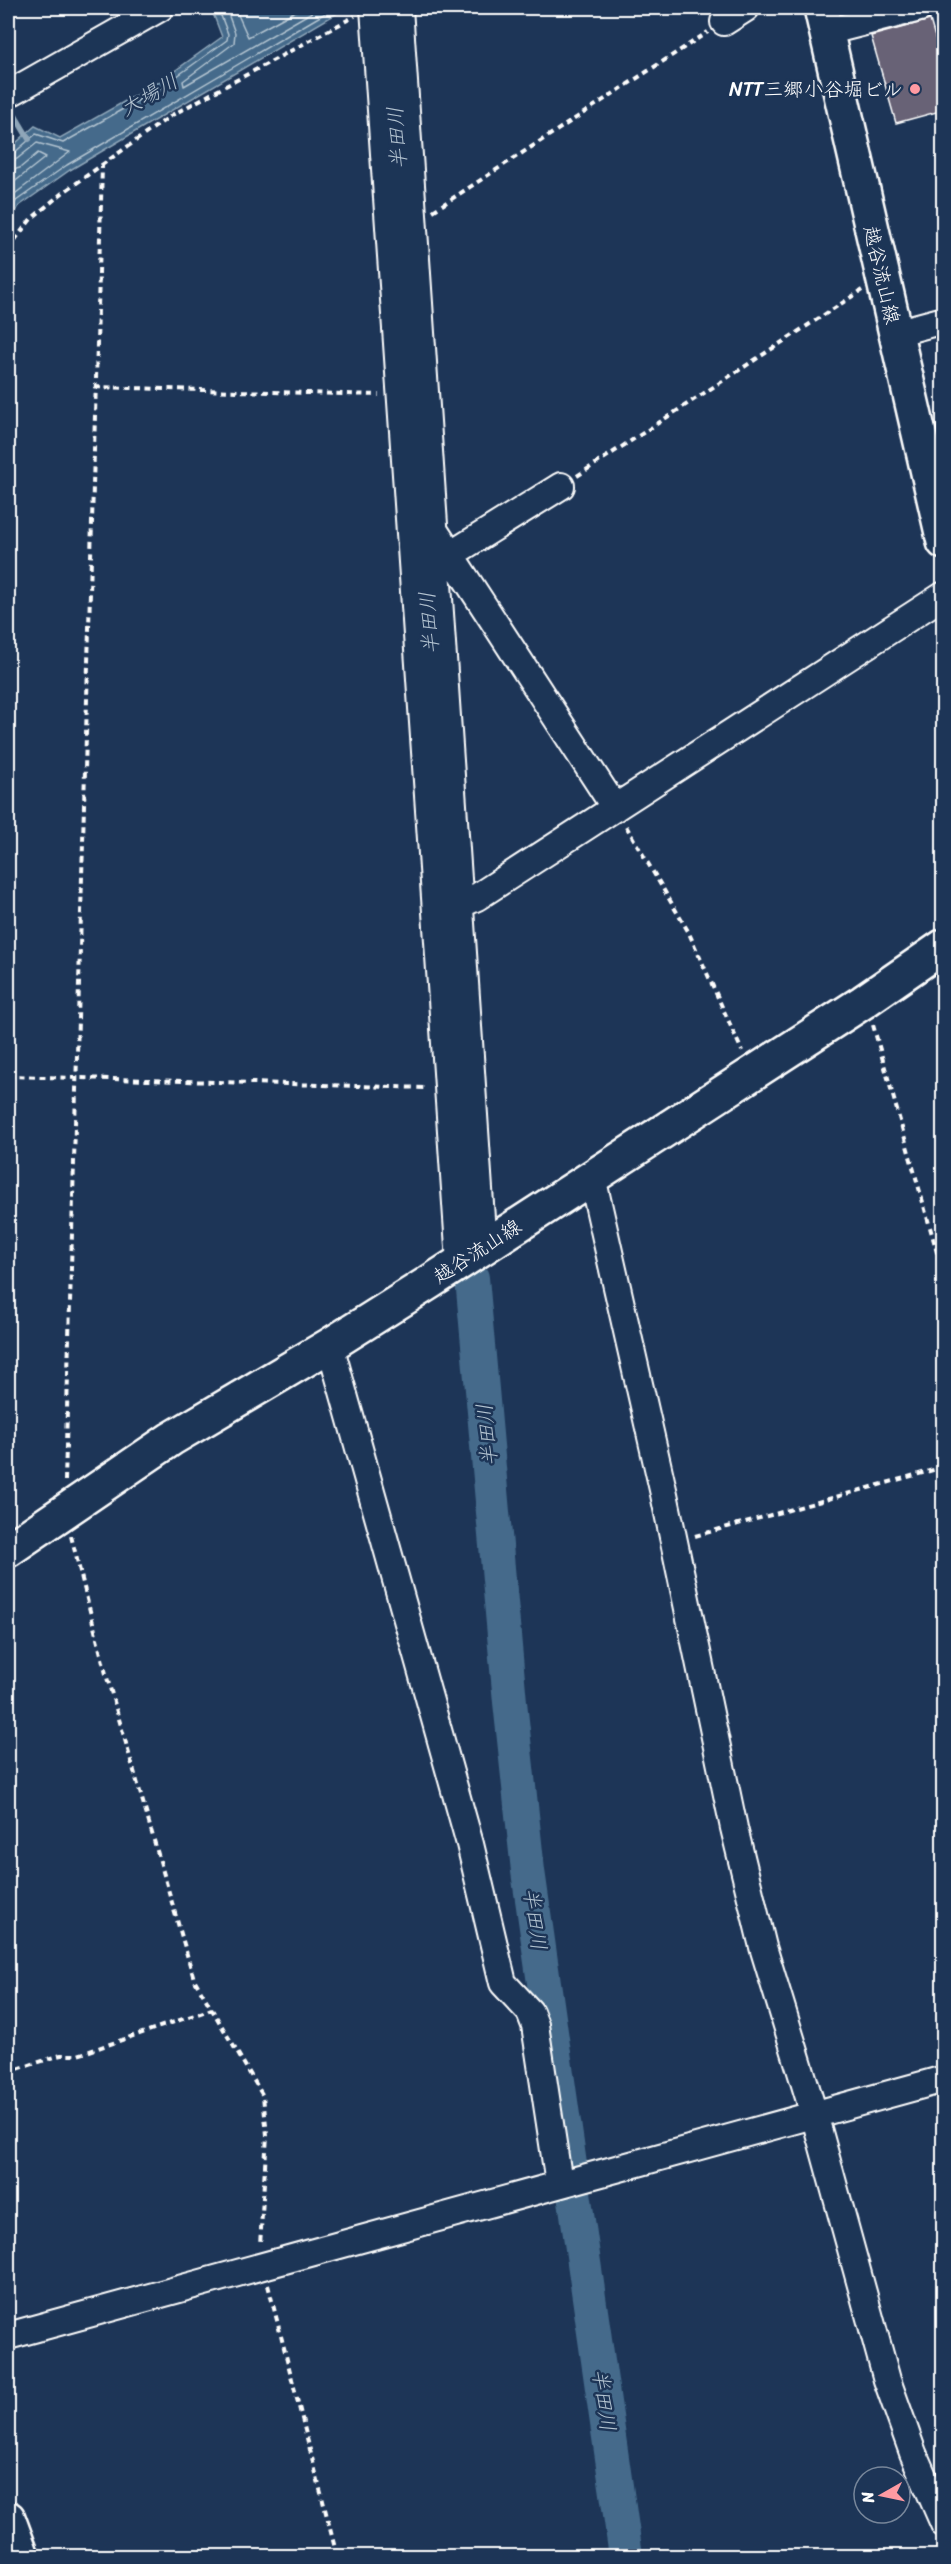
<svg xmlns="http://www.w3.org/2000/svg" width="951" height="2564" viewBox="0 0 951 2564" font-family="Sriracha,'Klee One',sans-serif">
<rect width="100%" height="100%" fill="#1d3557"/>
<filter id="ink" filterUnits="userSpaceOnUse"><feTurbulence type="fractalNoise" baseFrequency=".0167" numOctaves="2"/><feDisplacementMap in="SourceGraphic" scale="12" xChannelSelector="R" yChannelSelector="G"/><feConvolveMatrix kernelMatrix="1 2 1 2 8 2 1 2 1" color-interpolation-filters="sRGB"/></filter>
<g filter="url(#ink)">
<path fill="#446b8b" stroke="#8fa6b9" stroke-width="1.5" d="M211 8H346L70 170 19 206 8 225V150L35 126 60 138 159 82 222 37Z"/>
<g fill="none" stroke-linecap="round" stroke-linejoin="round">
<path stroke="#b4c4d1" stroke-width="1.5" d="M226 8 235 33 234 43 183 81 184 86 319 8
M235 8 248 37 301 8
M8 154 14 153 36 134 63 143 162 87 227 40 228 34 218 8
M8 162 17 159 37 143 70 152 8 199
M8 171 20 168 38 153 46 157 8 187
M8 213 16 201 67 165 334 8"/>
<path stroke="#8fa6b9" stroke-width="6" d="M8 104 29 139"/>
<path stroke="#446b8b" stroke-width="34" d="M472 1278 510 1702 528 1871 626 2556"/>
</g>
<path fill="#676276" stroke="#fff" stroke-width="1.5" d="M930 20 944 68V110L896 123 871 36Z"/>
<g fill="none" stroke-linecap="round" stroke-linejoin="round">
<defs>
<path id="minor" d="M374 8 460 1262
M399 8 483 1248
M724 22 746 8
M826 32 920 8
M12 92 160 8
M895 333 944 320
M435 531 615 808
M436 560 450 555 561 486
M444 907 459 905 477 897 944 595
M592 1177 664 1494 734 1828 763 1947 814 2114 887 2380 913 2453 944 2524
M330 1345 470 1844 503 1983 530 2012 535 2025 559 2183
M8 2336 944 2079"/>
<path id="major" d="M821 8 944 542
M8 1550 171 1439 330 1345 430 1282 863 1002 944 946
M8 2518 22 2556"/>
</defs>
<use href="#minor" stroke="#fff" stroke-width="30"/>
<use href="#major" stroke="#fff" stroke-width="38"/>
<path stroke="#fff" stroke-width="4" stroke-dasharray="6 4.5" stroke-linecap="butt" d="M433 211 708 32
M8 249 31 219 61 194 172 115 355 16
M95 387 379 395
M577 476 862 290
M626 826 688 931 742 1051
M873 1025 944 1277
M8 1076 427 1088
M65 1481 102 166
M71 1536 106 1674 194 1979 263 2096 267 2135 260 2245
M695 1536 944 1467
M8 2072 61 2055H78L212 2009
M268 2285 337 2556"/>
<use href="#minor" stroke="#1d3557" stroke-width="26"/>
<use href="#major" stroke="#1d3557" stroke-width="33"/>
</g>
</g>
<circle fill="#ff9aa2" stroke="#1d3557" stroke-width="2" cx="915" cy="89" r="6"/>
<g text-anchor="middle" stroke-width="5" stroke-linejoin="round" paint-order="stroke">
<g font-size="20" fill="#fff" stroke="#1d3557" text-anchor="end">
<text x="903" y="96">NTT三郷小谷堀ビル</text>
</g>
<g font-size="20" fill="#fff" stroke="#1d3557">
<text transform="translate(882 275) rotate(77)" y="7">越谷流山線</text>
<text transform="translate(477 1251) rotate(-33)" y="7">越谷流山線</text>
</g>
<g font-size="21" font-style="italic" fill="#b4c4d1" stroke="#1d3557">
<text transform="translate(149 95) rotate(-30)" y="7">大場川</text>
<text transform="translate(397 138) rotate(-94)" y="7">半田川</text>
<text transform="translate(429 623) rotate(-94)" y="7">半田川</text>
<text transform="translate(487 1435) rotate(-95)" y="7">半田川</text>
<text transform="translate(535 1919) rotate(82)" y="7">半田川</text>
<text transform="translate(604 2400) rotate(82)" y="7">半田川</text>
</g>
</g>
<rect width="951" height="2564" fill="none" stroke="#1d3557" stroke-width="30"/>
<rect x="15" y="15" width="921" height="2534" fill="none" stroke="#fff" stroke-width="2" filter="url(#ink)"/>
<g transform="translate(882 2495) rotate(261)"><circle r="28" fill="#1d3557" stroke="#77869a" stroke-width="1.5"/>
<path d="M0-4.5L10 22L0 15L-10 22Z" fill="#ff9aa2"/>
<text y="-9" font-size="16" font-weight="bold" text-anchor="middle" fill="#ffffff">N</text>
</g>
</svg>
